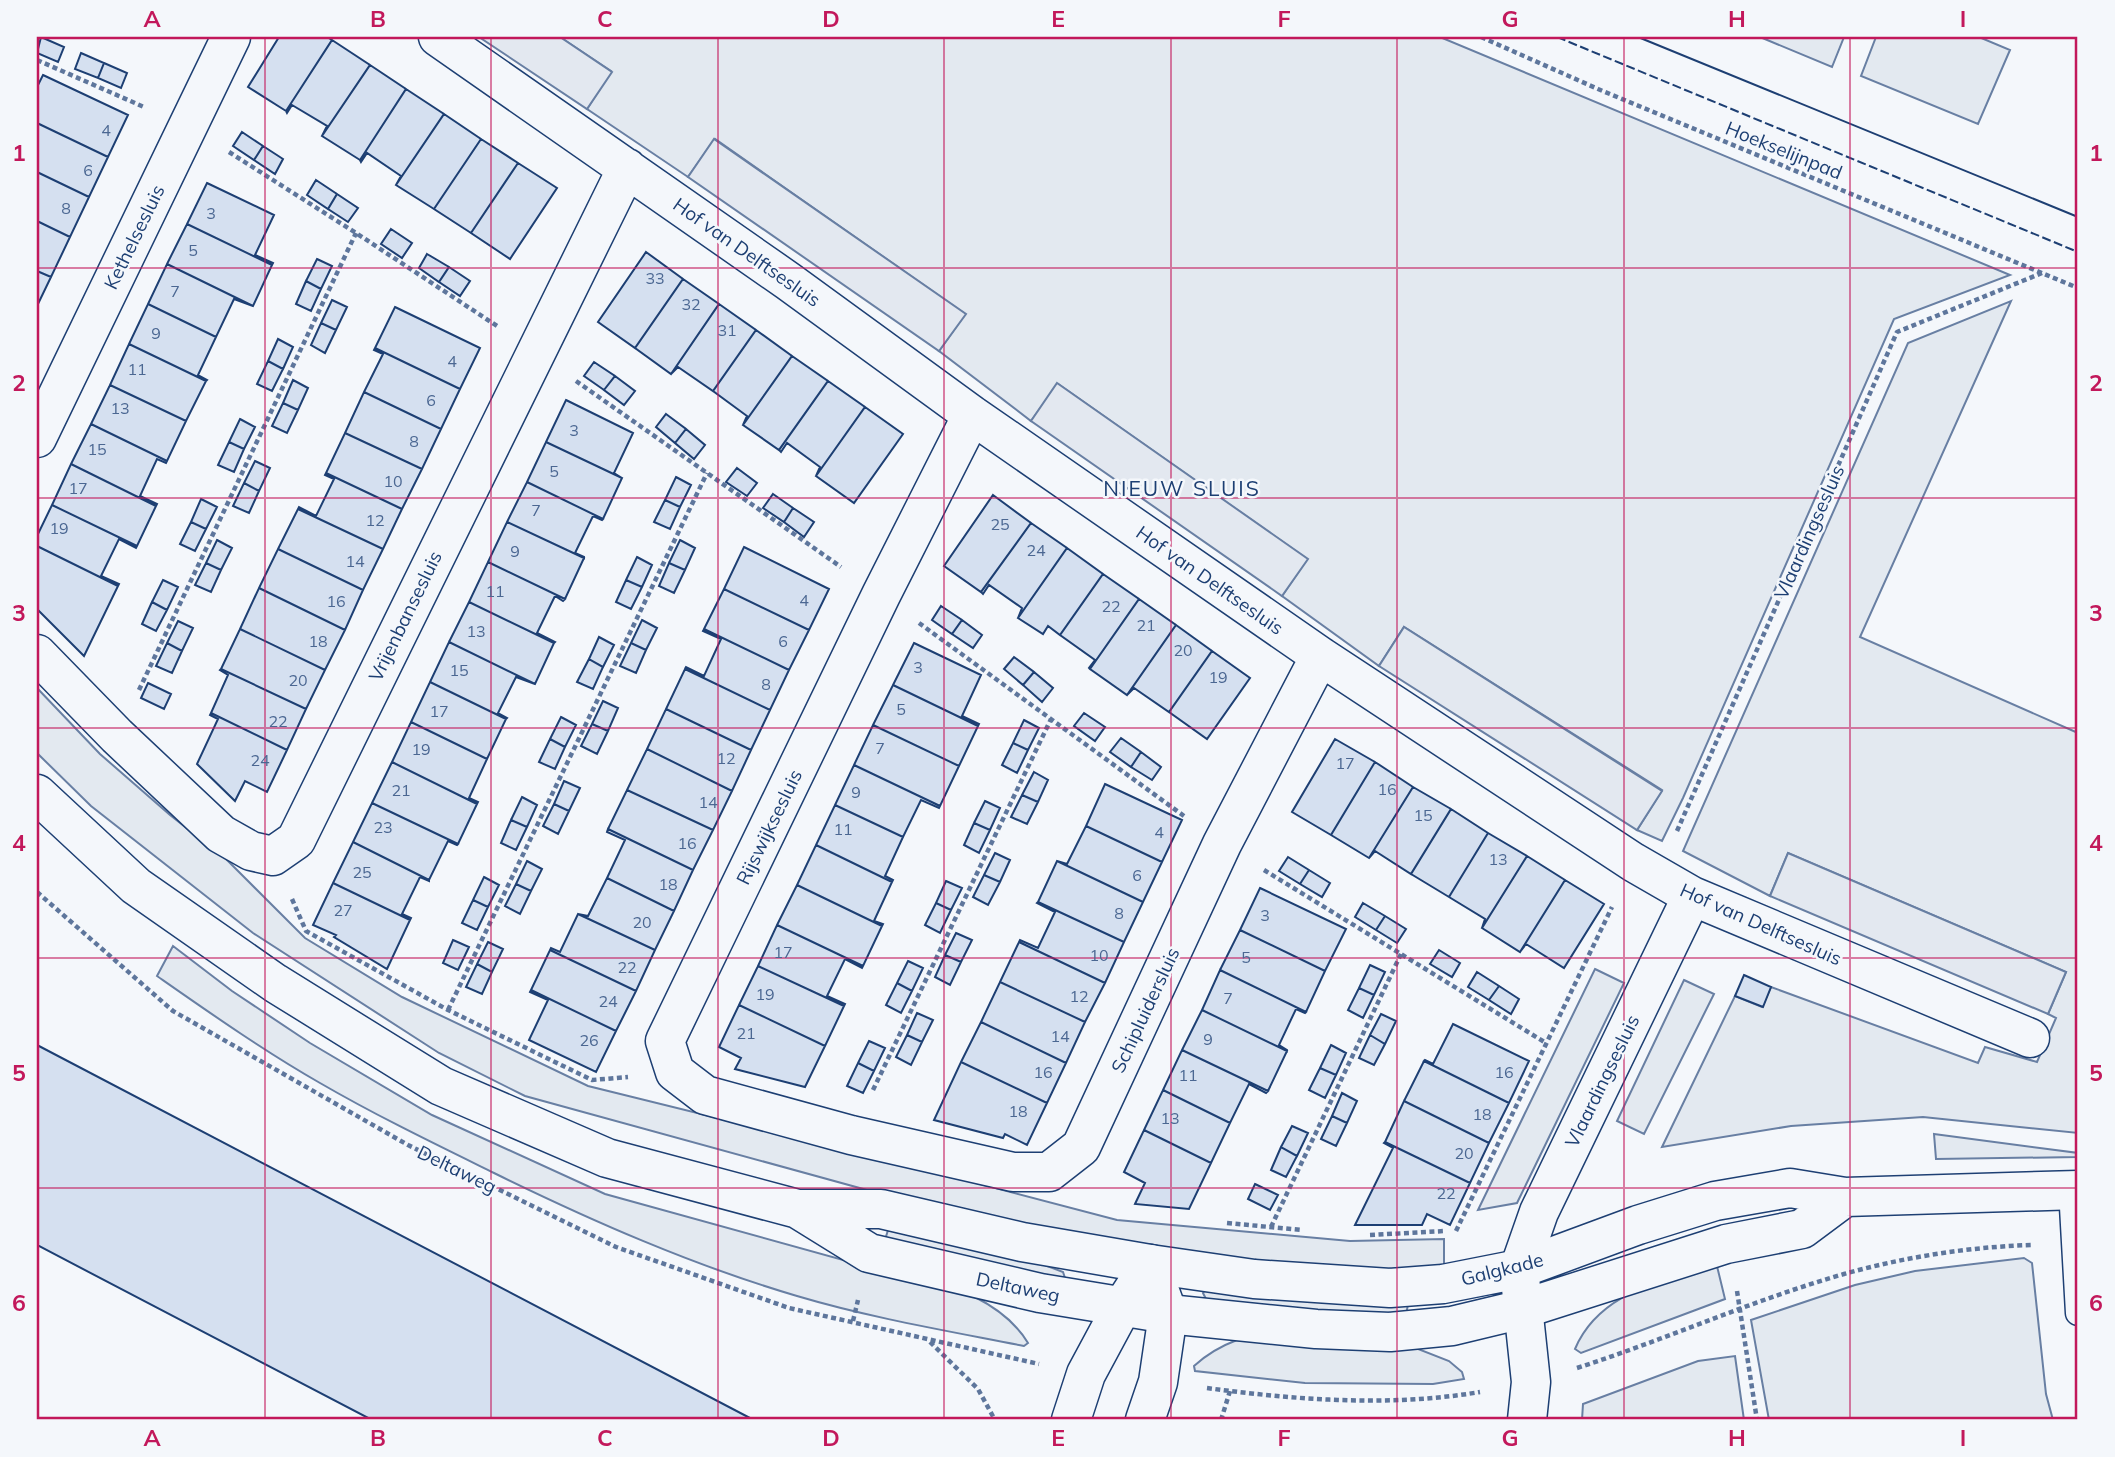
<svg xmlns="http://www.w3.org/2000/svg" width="2115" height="1457" viewBox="0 0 2115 1457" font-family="Mulish,sans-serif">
<rect width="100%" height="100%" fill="#f4f7fb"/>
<path fill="#e3e9f0" stroke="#687fa3" stroke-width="2" d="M560 37H1440L2010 275 1894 319 1683 798 1662 841 1637 830 1662 790 1404 627 1379 666 1282 596 1307 559 1058 384 1031 421 939 351 965 314 715 139 688 177 587 109 611 71Z
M1760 37H1844L1832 67Z
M1876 37H1979L2010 50 1978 124 1861 76Z
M2011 301 1860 637 2078 733V1133L1923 1117 1791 1126 1662 1147 1735 996 1762 1007 1771 987 1978 1063 1985 1047 2037 1062 2056 1018 2048 1014 2066 972 1788 853 1770 896 1683 851 1908 343Z
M37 688 100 754 170 815 226 859 305 938 402 997 588 1086 900 1163 1117 1220 1350 1241 1444 1239V1267L1357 1272 1155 1250 896 1198 525 1096 439 1053 253 933 91 806 37 753Z
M173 946 232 991 310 1043 432 1115 605 1194 973 1296C995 1307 1015 1321 1028 1343L1024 1346C948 1331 871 1318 797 1296 692 1265 592 1221 494 1173 435 1144 377 1116 320 1083 264 1051 210 1013 157 976Z
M1595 969 1624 983 1517 1203 1478 1210Z
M1684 980 1714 994 1644 1134 1617 1121Z
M1934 1134 2078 1153V1157L1936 1159Z
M889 1227 1034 1261 1063 1272 1065 1278 1063 1281 884 1243Z
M2024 1258 2032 1263 2046 1394 2053 1420H1769L1751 1320 1855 1285 1915 1271Z
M1716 1262 1725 1299 1581 1353 1575 1349C1599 1292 1663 1281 1716 1262Z
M1207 1287 1408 1305 1406 1314 1346 1316 1207 1301 1203 1293Z
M1237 1340 1408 1345 1449 1361 1462 1372 1464 1379 1433 1384 1305 1383 1195 1371 1194 1366C1207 1354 1221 1346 1237 1340Z
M1735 1356 1744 1420H1582L1583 1404 1698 1361Z"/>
<path fill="#e3e8f0" stroke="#687fa3" stroke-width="2" d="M479 37H560L612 72 587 109Z
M714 139 966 314 939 351 688 177Z
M1057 383 1308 559 1282 596 1031 421Z
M1404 627 1662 791 1637 830 1379 666Z
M1788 853 2066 972 2048 1014 1770 896Z"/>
<path fill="#d5e0f0" stroke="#1d3f73" stroke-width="2" d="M41 37 64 47 58 62 37 53Z
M279 37H327L332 40 286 111 248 87Z
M332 40 370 65 322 136 327 126 292 105 287 113 286 111Z
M81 53 104 63 98 78 75 69Z
M104 63 127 73 121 88 98 78Z
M370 65 406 89 360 160 322 136Z
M43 75 128 115 108 157 37 123V87Z
M406 89 444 114 396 185 401 176 367 153 361 162 360 160Z
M444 114 481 139 434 209 396 185Z
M37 123 108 157 89 197 37 172Z
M242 132 263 146 254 160 233 146Z
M481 139 518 163 471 233 434 209Z
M263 146 283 159 275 174 254 160Z
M518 163 557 188 510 259 471 233Z
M37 172 89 197 70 237 37 221Z
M316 180 337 194 328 209 307 195Z
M207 183 274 215 255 255 273 263 272 265 187 224Z
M337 194 358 208 348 222 328 209Z
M37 221 70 237 51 277 37 271Z
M187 224 272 265 253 306 167 264Z
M391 229 412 243 402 258 381 244Z
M646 252 683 279 635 348 598 322Z
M427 254 449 267 439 282 419 268Z
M317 259 332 266 321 289 306 281Z
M167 264 253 306 234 299 216 337 148 304Z
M449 267 470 281 460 296 439 282Z
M37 271 51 277 37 306Z
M683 279 719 304 671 374 635 348Z
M306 281 321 289 311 311 296 304Z
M332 300 347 307 336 330 321 323Z
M148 304 216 337 198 375 207 380 206 381 129 344Z
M719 304 756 330 713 391 678 367 671 374Z
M395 307 480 348 460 389 375 348Z
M321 323 336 330 325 353 311 345Z
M756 330 792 356 743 425 747 416 713 391Z
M278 339 293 347 283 369 268 361Z
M129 344 206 381 186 421 110 385Z
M375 348 460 389 441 429 364 392 383 354 374 350Z
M792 356 828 381 779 450 743 425Z
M268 361 283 369 272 391 257 384Z
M594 362 615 376 604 390 584 376Z
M615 376 635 391 624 405 604 390Z
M293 380 308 388 298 410 283 403Z
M828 381 865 407 816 476 820 467 787 443 781 452 779 450Z
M110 385 186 421 167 461 91 424Z
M364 392 441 429 422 469 345 433Z
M566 400 633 433 614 473 622 478 546 442Z
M283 403 298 410 287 433 272 426Z
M865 407 903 434 854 503 816 476Z
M666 414 686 429 675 443 656 427Z
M240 419 255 427 244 449 229 442Z
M91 424 167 461 166 463 157 459 140 496 157 504 156 506 71 464Z
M686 429 705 445 694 459 675 443Z
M345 433 422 469 402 509 326 473Z
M229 442 244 449 234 472 218 465Z
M546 442 622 478 603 519 527 482Z
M255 461 270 468 259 491 244 483Z
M71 464 156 506 137 546 52 505Z
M737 468 757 483 747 496 726 482Z
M326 473 402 509 383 549 298 509 299 507 316 516 334 479 325 475Z
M676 477 691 485 680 507 665 500Z
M527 482 603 519 602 520 593 516 575 553 584 557V558L507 522Z
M244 483 259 491 249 513 233 506Z
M773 494 793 508 784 522 763 508Z
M993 495 1031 523 981 592 944 566Z
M201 499 217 507 206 529 191 522Z
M665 500 680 507 670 529 654 522Z
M52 505 137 546 136 548 119 539 101 576 119 584 118 586 37 546V536Z
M793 508 814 522 804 537 784 522Z
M298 509 383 549 363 590 278 549Z
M191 522 206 529 195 551 180 544Z
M507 522 584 558 565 599 488 562Z
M1031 523 1067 548 1018 618 1022 608 989 585 983 594 981 592Z
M217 540 232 548 221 570 206 563Z
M680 540 695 548 685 570 669 563Z
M37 546 118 586 84 656 37 609Z
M744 547 829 589 809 630 724 589Z
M1067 548 1103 574 1060 635 1048 626 1043 634 1018 618Z
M278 549 363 590 345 630 259 588Z
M637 557 652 565 642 587 626 580Z
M488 562 565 599 563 601 555 596 537 633 555 642 554 643 469 602Z
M206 563 221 570 211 592 195 585Z
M669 563 685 570 674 593 659 586Z
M1103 574 1139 599 1090 669 1089 668 1095 660 1060 635Z
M163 580 178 587 167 610 152 602Z
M626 580 642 587 631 609 616 602Z
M259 588 345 630 325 670 240 629Z
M724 589 809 630 789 670 704 629Z
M1139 599 1176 625 1127 695 1090 669Z
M152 602 167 610 156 631 142 624Z
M469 602 554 643 535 684 449 642Z
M941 606 962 620 952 634 932 620Z
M642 620 657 628 646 650 631 643Z
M962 620 982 635 973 648 952 634Z
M178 621 193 628 182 651 167 643Z
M1176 625 1212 651 1169 712 1134 688 1127 695Z
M240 629 325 670 306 709 221 669Z
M704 629 789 670 770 710 685 669 686 667 704 676 721 639 703 631Z
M599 637 614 645 603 667 589 659Z
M449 642 535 684 516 677 498 713 507 718 506 719 430 682Z
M167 643 182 651 172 673 156 666Z
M631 643 646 650 636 673 620 666Z
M914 643 981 675 962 716 979 724 978 726 893 685Z
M1212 651 1250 678 1207 739 1169 712Z
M1014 657 1034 672 1023 685 1004 669Z
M589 659 603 667 593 689 577 682Z
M221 669 306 709 287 750 211 713 228 675 220 670Z
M685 669 770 710 751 750 666 709Z
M1034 672 1053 688 1042 702 1023 685Z
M430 682 506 719 487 759 411 722Z
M148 683 171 694 164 709 141 698Z
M893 685 978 726 959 766 873 725Z
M603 701 618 708 608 731 592 724Z
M666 709 751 750 732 791 647 749Z
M211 713 287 750 267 792 245 781 235 801 197 764 218 719 210 715Z
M1084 713 1105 727 1095 741 1074 726Z
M561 717 576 725 565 747 550 739Z
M1024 720 1039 728 1028 750 1013 743Z
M411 722 487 759 469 798 478 802 477 804 392 762Z
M592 724 608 731 597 754 581 746Z
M873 725 959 766 940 806 854 765Z
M1121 738 1141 752 1131 767 1110 752Z
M550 739 565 747 555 769 539 762Z
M1335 739 1375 762 1331 835 1292 812Z
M1013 743 1028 750 1017 773 1002 765Z
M647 749 732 791 713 830 627 790Z
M1141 752 1161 767 1152 780 1131 767Z
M392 762 477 804 458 844 372 803Z
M1375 762 1413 787 1369 858 1331 835Z
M854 765 940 806 939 808 921 800 903 837 835 805Z
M1034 772 1048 780 1038 802 1022 795Z
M564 781 580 788 569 811 554 804Z
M1105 784 1182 820 1162 862 1086 826Z
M1413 787 1451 809 1411 874 1375 851 1369 858Z
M627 790 713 830 693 870 608 829Z
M1022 795 1038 802 1027 824 1011 817Z
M522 797 537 805 527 827 511 820Z
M985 801 1000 808 990 830 974 823Z
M372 803 458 844 457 845 448 841 429 880 353 842Z
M554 804 569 811 558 834 543 826Z
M835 805 903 837 885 876 893 880 892 882 816 845Z
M1451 809 1488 833 1449 897 1411 874Z
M511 820 527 827 516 850 501 843Z
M974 823 990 830 979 853 964 845Z
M1086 826 1162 862 1143 902 1057 861 1067 864Z
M608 829 693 870 674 911 607 878 625 840 607 832Z
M1488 833 1527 856 1482 928 1485 919 1449 897Z
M353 842 429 880V881L420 877 402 914 411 918 410 920 333 883Z
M816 845 892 882 874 921 883 924 882 926 797 885Z
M995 853 1010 860 1000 882 984 875Z
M1527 856 1565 880 1520 952 1482 928Z
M1288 857 1309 870 1300 884 1279 871Z
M527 861 542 869 531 891 516 884Z
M1057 861 1143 902 1124 942 1038 902Z
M1309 870 1330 883 1322 897 1300 884Z
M984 875 1000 882 988 905 973 897Z
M484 877 499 885 488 907 473 900Z
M607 878 674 911 655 950 578 914 588 916Z
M1565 880 1604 904 1564 968 1526 944 1520 952Z
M946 881 962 888 951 910 936 903Z
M333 883 410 920 387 969 334 937 336 935 313 925Z
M516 884 531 891 520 914 505 906Z
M797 885 882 926 863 966 777 925Z
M1260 888 1346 929 1325 971 1240 930Z
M473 900 488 907 477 930 462 923Z
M1038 902 1124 942 1105 983 1019 942 1020 940 1038 948 1055 912 1037 903Z
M936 903 951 910 940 933 925 925Z
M1363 903 1385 916 1376 930 1355 917Z
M578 914 655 950 636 991 550 950 551 948 560 952Z
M1385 916 1406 929 1397 943 1376 930Z
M777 925 863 966 862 968 845 959 827 996 845 1004 844 1006 758 966Z
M1240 930 1325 971 1306 1012 1220 970Z
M956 933 972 940 961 962 945 955Z
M453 940 469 947 458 970 443 963Z
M488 942 503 949 492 972 477 964Z
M1019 942 1105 983 1085 1022 1000 982Z
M550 950 636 991 616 1031 531 990Z
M1439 950 1460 963 1452 977 1430 964Z
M945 955 961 962 950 985 935 977Z
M908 961 923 968 912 991 897 983Z
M477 964 492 972 482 994 466 987Z
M1370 965 1385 972 1374 995 1359 988Z
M758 966 844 1006 825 1046 739 1005Z
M1220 970 1306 1012 1305 1013 1296 1009 1279 1045 1287 1050V1051L1202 1010Z
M1477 972 1499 986 1489 1000 1468 987Z
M1744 975 1771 987 1763 1007 1735 996Z
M1000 982 1085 1022 1066 1063 981 1022Z
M897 983 912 991 901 1013 886 1005Z
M1499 986 1519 999 1511 1014 1489 1000Z
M1359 988 1374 995 1363 1018 1348 1010Z
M531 990 616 1031 596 1072 529 1040 548 1000 530 992Z
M739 1005 825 1046 805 1087 735 1069 741 1058 719 1047Z
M1202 1010 1287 1051 1268 1091 1182 1050Z
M917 1013 933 1020 922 1042 907 1035Z
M1381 1014 1396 1021 1385 1044 1370 1035Z
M981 1022 1066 1063 1047 1103 961 1062Z
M1453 1024 1529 1061 1509 1103 1424 1061 1425 1060 1433 1064Z
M907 1035 922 1042 911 1065 896 1057Z
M1370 1035 1385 1044 1374 1065 1359 1058Z
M869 1041 885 1048 874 1071 858 1063Z
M37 1045 750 1418 749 1420H372L37 1245Z
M1331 1045 1346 1053 1336 1075 1320 1068Z
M1182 1050 1268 1091 1266 1093 1249 1084 1230 1123 1163 1090Z
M1424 1061 1509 1103 1489 1143 1404 1101Z
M961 1062 1047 1103 1027 1145 1005 1134 1003 1138 934 1120Z
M858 1063 874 1071 863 1093 847 1086Z
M1320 1068 1336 1075 1325 1098 1309 1090Z
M1163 1090 1230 1123 1211 1163 1144 1130Z
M1342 1093 1357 1101 1347 1123 1332 1116Z
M1404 1101 1489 1143 1470 1183 1385 1142Z
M1332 1116 1347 1123 1336 1146 1321 1139Z
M1292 1126 1308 1133 1297 1156 1281 1147Z
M1144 1130 1211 1163 1189 1209 1135 1204 1145 1183 1124 1172Z
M1385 1142 1470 1183 1450 1225 1427 1214 1422 1225H1355L1393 1148 1384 1143Z
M1281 1147 1297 1156 1286 1177 1271 1170Z
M1255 1184 1278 1195 1270 1210 1248 1199Z"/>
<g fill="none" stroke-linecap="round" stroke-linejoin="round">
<defs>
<path id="service" d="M2071 1189 2078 1313"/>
<path id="minor" d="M438 37 788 281 972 415 1320 656 1633 862 1692 896 2030 1038
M972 415 881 595 665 1041 675 1072 705 1095 851 1135 1013 1172H1049L1081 1147 1222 844 1320 656
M37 438 231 37
M37 654 117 736 221 834 251 851 273 856 296 840 627 168
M1071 1420 1086 1374 1122 1307 1150 1264 1168 1314 1158 1382 1145 1420
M1527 1420 1531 1382 1519 1269 1539 1212 1692 896"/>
<path id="secondary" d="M37 794 136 886 275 983 441 1086 607 1158 798 1209H881L1022 1242 1150 1264 1254 1279 1390 1288 1443 1284 1519 1269 1638 1225 1715 1201 1790 1188 1845 1197 2078 1190
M798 1209 869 1253 1040 1293 1168 1314 1316 1329 1390 1332 1452 1326 1523 1309 1726 1244 1802 1229 1845 1197"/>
</defs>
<use href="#service" stroke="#1d3f73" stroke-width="27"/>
<use href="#minor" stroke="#1d3f73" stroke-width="41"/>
<use href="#secondary" stroke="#1d3f73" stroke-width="41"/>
<path stroke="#5e769c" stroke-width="4.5" stroke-dasharray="5 3.5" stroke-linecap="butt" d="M1481 37 1598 89 2078 288
M37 60 144 107
M229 152 356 233 497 326
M576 381 841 567
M919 623 1184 816
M139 690 356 233
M1677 831 1897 332 2042 273
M1264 870 1546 1043
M37 892 173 1011 408 1145 616 1247 789 1308 1039 1364
M292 899 306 931 448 1010 592 1080 628 1077
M448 1010 707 473
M873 1090 1051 719
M1227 1223 1302 1230
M1271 1227 1401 954
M1456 1231 1612 907
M1370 1235 1445 1231
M1737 1291 1757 1420
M853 1321 858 1300
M930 1342 978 1389 995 1420
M1577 1368C1667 1339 1753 1300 1844 1274 1905 1257 1968 1247 2032 1245
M1207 1388C1296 1400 1391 1407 1480 1392
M1221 1420 1230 1391"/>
<use href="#service" stroke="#f4f7fb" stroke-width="24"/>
<use href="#minor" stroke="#f4f7fb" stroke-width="38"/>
<use href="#secondary" stroke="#f4f7fb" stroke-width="38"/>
<path stroke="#1d3f73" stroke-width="2" d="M1638 37 2078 217"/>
<path stroke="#1d3f73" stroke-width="2" stroke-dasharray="9 3.5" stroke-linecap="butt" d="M1557 37 2078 252"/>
</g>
<path fill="none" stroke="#c2185b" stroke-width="2" stroke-opacity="0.55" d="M265 37V1420M491 37V1420M718 37V1420M944 37V1420M1171 37V1420M1397 37V1420M1624 37V1420M1850 37V1420M37 268H2078M37 498H2078M37 728H2078M37 958H2078M37 1188H2078"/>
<g text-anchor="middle" stroke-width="5" stroke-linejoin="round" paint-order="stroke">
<g font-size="16" fill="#4b6792">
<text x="106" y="136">4</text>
<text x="88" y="176">6</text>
<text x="66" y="214">8</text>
<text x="211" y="219">3</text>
<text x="193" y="256">5</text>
<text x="655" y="284">33</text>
<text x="175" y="297">7</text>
<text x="691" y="310">32</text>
<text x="727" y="336">31</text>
<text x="156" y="339">9</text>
<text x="452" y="367">4</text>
<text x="137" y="375">11</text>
<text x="431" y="406">6</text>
<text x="120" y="414">13</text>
<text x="574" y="436">3</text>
<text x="414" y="447">8</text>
<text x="97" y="455">15</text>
<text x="554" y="477">5</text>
<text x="393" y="487">10</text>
<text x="78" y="494">17</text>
<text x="536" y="516">7</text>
<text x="375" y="526">12</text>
<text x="1000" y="530">25</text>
<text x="59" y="534">19</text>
<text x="1036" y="556">24</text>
<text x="515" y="557">9</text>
<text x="355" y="567">14</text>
<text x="495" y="597">11</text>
<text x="804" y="606">4</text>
<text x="336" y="607">16</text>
<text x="1111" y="612">22</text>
<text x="1146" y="631">21</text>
<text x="476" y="637">13</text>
<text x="318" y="647">18</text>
<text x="783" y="647">6</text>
<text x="1183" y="656">20</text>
<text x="918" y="673">3</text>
<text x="459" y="676">15</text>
<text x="1218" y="683">19</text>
<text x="298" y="686">20</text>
<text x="766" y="690">8</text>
<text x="901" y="715">5</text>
<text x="439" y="717">17</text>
<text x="278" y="727">22</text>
<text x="880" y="754">7</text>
<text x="421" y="755">19</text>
<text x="726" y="764">12</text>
<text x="260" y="766">24</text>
<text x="1345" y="769">17</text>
<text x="1387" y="795">16</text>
<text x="401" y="796">21</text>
<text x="856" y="798">9</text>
<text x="708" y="808">14</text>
<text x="1423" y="821">15</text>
<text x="383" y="833">23</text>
<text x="843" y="835">11</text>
<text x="1159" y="838">4</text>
<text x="687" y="849">16</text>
<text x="1498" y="865">13</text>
<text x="362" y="878">25</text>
<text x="1137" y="881">6</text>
<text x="668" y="890">18</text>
<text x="343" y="916">27</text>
<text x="1119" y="919">8</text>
<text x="1265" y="921">3</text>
<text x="642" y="928">20</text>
<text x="783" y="958">17</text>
<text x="1099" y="961">10</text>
<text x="1246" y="963">5</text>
<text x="627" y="973">22</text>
<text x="765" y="1000">19</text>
<text x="1079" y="1002">12</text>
<text x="1228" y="1004">7</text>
<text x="608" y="1007">24</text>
<text x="746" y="1039">21</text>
<text x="1060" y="1042">14</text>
<text x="1208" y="1045">9</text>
<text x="589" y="1046">26</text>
<text x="1043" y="1078">16</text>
<text x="1504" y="1078">16</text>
<text x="1188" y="1081">11</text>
<text x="1018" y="1117">18</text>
<text x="1482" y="1120">18</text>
<text x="1170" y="1124">13</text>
<text x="1464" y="1159">20</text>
<text x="1446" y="1199">22</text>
</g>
<g font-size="19" fill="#1d3f73" stroke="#f4f7fb">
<text transform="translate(1784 150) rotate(22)" y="7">Hoekselijnpad</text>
<text transform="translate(134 237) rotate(-64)" y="7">Kethelsesluis</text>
<text transform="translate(747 252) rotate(35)" y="7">Hof van Delftsesluis</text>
<text transform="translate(1809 532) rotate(-66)" y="7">Vlaardingsesluis</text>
<text transform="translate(1210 580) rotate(35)" y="7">Hof van Delftsesluis</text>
<text transform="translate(405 616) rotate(-64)" y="7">Vrijenbansesluis</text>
<text transform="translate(769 827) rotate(-64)" y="7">Rijswijksesluis</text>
<text transform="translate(1761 924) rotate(24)" y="7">Hof van Delftsesluis</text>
<text transform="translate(1145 1010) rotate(-65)" y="7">Schipluidersluis</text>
<text transform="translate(1602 1081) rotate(-64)" y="7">Vlaardingsesluis</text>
<text transform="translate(457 1169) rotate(26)" y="7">Deltaweg</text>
<text transform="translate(1502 1269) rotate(-14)" y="7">Galgkade</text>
<text transform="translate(1018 1287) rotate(12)" y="7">Deltaweg</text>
</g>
<g font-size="21" letter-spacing="2" fill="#1d3f73" stroke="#f4f7fb">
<text x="1182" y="496">NIEUW SLUIS</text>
</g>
</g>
<rect width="2115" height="1457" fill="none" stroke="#f4f7fb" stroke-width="77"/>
<rect x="38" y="38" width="2038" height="1380" fill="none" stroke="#c2185b" stroke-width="2.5"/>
<g font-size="23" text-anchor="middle" font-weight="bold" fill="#c2185b">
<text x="152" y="27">A</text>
<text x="378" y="27">B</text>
<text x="605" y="27">C</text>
<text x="831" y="27">D</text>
<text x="1058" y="27">E</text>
<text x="1284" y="27">F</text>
<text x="1510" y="27">G</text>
<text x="1737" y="27">H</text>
<text x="1963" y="27">I</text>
<text x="19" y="161">1</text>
<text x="2096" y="161">1</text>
<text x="19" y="391">2</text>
<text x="2096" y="391">2</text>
<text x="19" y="621">3</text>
<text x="2096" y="621">3</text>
<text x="19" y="851">4</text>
<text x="2096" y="851">4</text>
<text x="19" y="1081">5</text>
<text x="2096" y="1081">5</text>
<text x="19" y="1311">6</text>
<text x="2096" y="1311">6</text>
<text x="152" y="1446">A</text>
<text x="378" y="1446">B</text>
<text x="605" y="1446">C</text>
<text x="831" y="1446">D</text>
<text x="1058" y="1446">E</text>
<text x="1284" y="1446">F</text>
<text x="1510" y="1446">G</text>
<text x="1737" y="1446">H</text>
<text x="1963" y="1446">I</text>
</g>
</svg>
